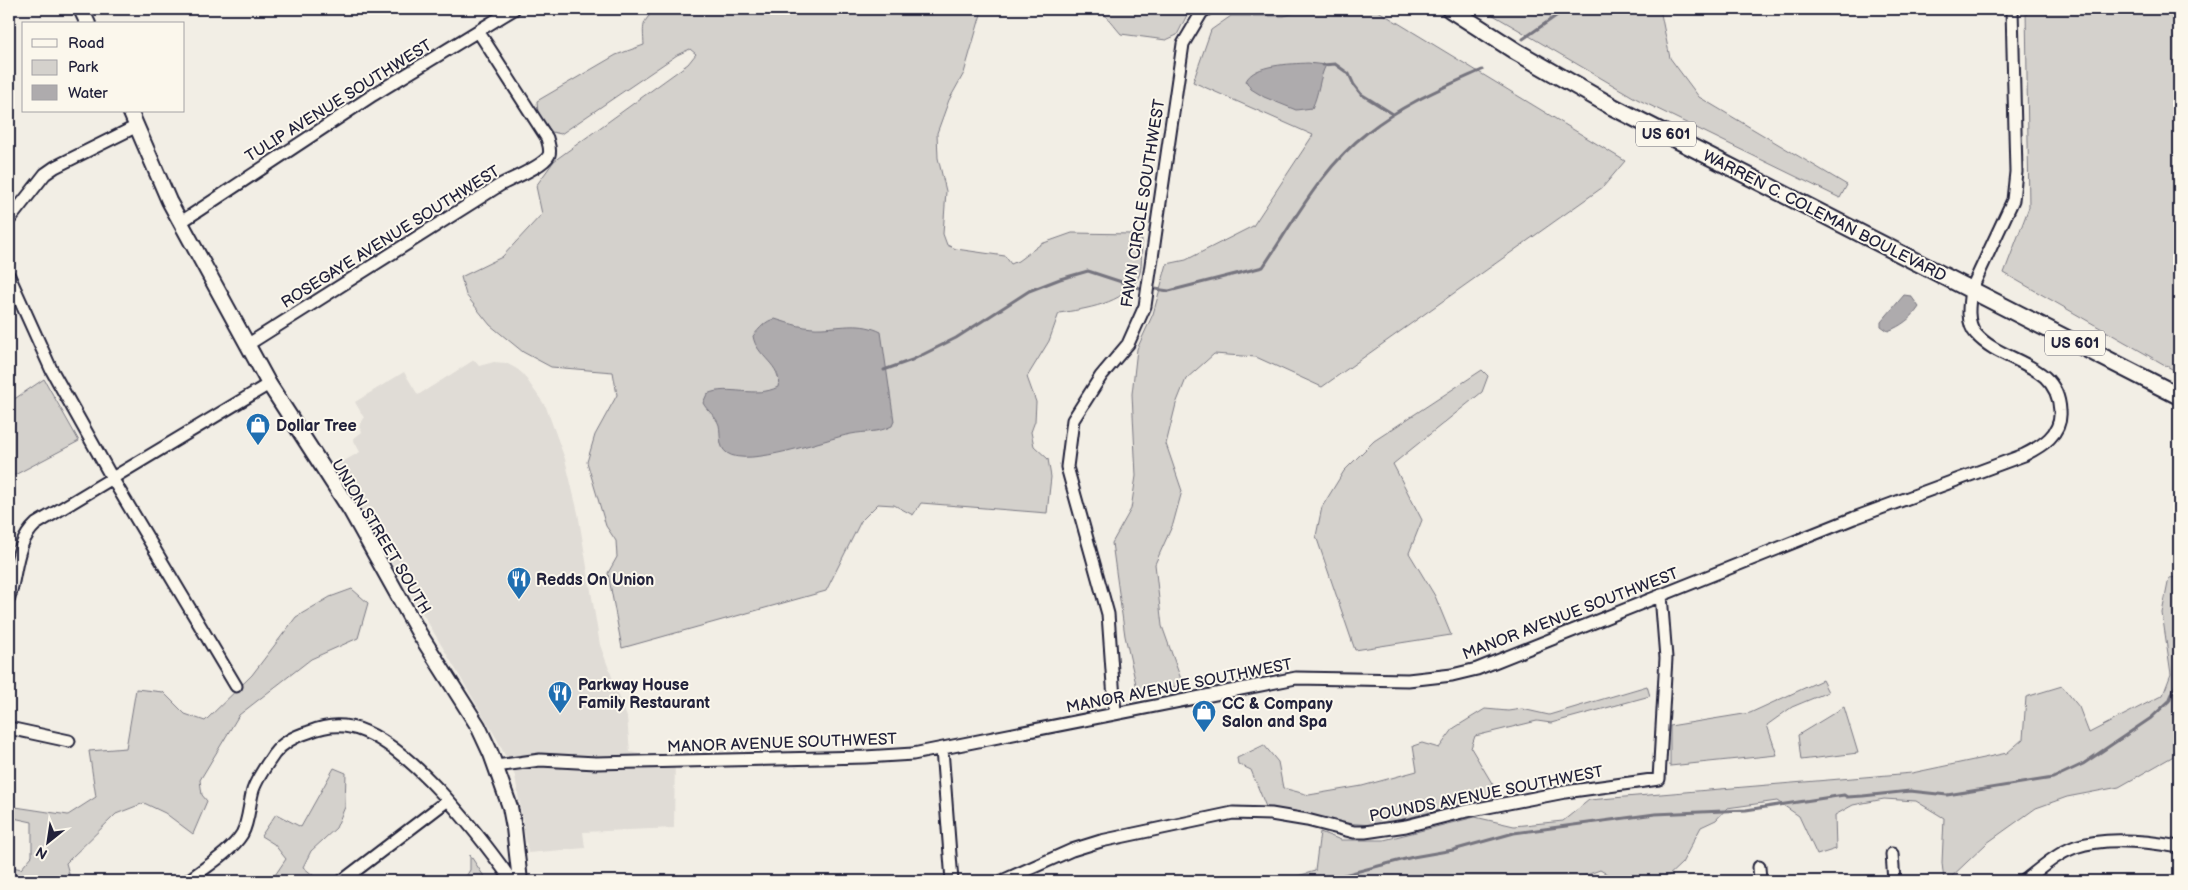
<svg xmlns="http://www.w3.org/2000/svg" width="2188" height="890" viewBox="0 0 2188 890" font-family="'Balsamiq Sans',sans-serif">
<rect width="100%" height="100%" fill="#f2eee5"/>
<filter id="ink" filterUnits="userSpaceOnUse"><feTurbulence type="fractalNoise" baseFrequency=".02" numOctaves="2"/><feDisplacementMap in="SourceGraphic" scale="10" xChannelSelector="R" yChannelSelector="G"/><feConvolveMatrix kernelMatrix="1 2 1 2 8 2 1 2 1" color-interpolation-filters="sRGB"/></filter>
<g filter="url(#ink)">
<path fill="#e0dcd6" d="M474 360 479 366 494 362 506 363 517 369 523 374 546 407 565 459 578 513 600 645 627 717 630 752 639 754 675 755 674 828 583 832 585 848 528 853 515 776 497 739 335 466 360 452 353 439 362 432 359 427 364 418 355 402 404 372 418 395Z"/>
<path fill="#d4d1cc" stroke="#7b7a84" d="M657 9H988L981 14 964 73 949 100 937 133 938 158 946 191 943 234 947 245 956 249 1005 256 1011 264 1018 261 1041 244 1072 233 1132 234 1142 240C1141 250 1143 269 1138 278 1124 304 1085 309 1059 313L1049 341 1027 377 1036 402 1035 421 1031 432 1034 446 1048 459 1051 477 1047 513 921 503 913 515 894 505 878 504 861 521 826 591 622 648 608 573 617 557 616 541 606 526 587 462 595 435 617 395 613 372 551 367 523 352 490 325 466 295 461 277 502 257 542 214 536 186 554 161 688 64 696 54 690 49 677 55 561 134 552 132 538 114 537 101 616 55 644 45C643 26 641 21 657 9Z
M1100 9H1190L1177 35 1166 40 1121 34Z
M1308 9H1375L1625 161 1603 187 1322 387 1256 357 1214 354 1186 379 1176 404 1166 444 1182 491 1173 524 1155 564 1162 626 1183 685 1138 693 1125 636 1112 543 1131 509 1136 476 1132 394 1137 349 1153 314 1167 264 1186 260 1253 226 1313 135 1193 82 1211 30 1231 16H1284Z
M1483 9H1660L1670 58 1699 97 1847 185 1840 198 1635 98Z
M2026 9H2179V373L2004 273 2029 207Z
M1482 370 1488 376 1482 392 1393 464 1422 520 1409 553 1435 596 1451 635 1355 650 1316 536 1322 507 1344 471 1374 441Z
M44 379 79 441 9 478V400L10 402Z
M2179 577V753L2119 787 2067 797 2036 808 1987 843 1947 881H1944L1942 863 1944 818 1916 801 1884 799 1853 805 1835 815 1836 849 1817 855 1799 816 1777 801 1727 808 1716 820 1701 827 1682 863 1663 881H1619L1600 870 1581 877 1578 881H1280L1315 871 1320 832 1341 840H1384L1475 817 1514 826 1563 821 1589 800 1912 773 2007 753 2023 739 2026 697 2062 686 2079 707 2089 733 2163 695 2171 674 2162 613 2169 578Z
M352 589 368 603 358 638 311 659 239 715 200 780 202 795 207 801 193 834 165 813 144 803 116 814 66 863 71 881H9V866L21 869 32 856V822L9 817V806L68 815 96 797 89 751 126 748 136 689 163 692 185 714 205 721 252 675 296 617 330 597Z
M1822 680 1828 692 1792 707 1767 725 1777 755 1670 766V726L1750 713Z
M1647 686 1650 696 1551 723 1537 721 1475 736 1471 748 1499 795 1399 820 1371 825 1332 822 1266 807 1251 770 1238 764 1237 758 1264 745 1278 762 1283 788 1309 795 1362 786 1417 771 1413 746 1422 743 1439 748 1454 728 1485 709 1508 711 1522 709 1549 715Z
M1844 707 1858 753 1801 760 1798 735Z
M334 768 346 773 345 807 336 828 311 851 303 867 314 876 315 881H271L286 859 274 844 261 836 276 814 301 827Z
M470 855 487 881H463L470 870Z"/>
<path fill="#aeabad" stroke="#76747f" d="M1308 63 1326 65C1319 78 1319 94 1312 108L1296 110 1264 97 1251 89 1246 81C1254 64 1291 64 1308 63Z
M1904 295 1911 296 1919 307C1912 318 1901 326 1888 331L1881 326V322Z
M775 319C791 324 806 329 822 328 843 327 861 322 881 332L894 421 892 426C878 433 866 431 851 434 825 439 748 468 727 453 718 447 721 434 719 425 716 416 707 411 703 403L707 394C729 384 755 399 778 387 783 365 756 357 753 336 759 329 766 320 775 319Z"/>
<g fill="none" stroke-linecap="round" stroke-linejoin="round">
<path stroke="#76747f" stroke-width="3" d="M1523 39 1566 9
M1323 65 1335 64 1349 74 1354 85 1361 94 1393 114
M1155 289 1169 291 1263 267C1294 221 1323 166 1368 132 1403 104 1442 88 1482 70
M884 370 912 360 956 338 1029 291 1060 279 1088 271 1140 288
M1321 881 1413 857 1453 850 1514 833 1655 814 1746 810 1844 795 1847 797 1863 796 1910 791 1947 795 2053 778 2083 764 2151 718 2169 701 2178 680 2176 614 2179 605"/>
<defs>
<path id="minor" d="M9 220 45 174 55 167 137 126
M181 222 373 95 514 9
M9 276 51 369 112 478 236 686
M247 345 500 185C511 179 544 166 549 155 551 149 548 143 547 138L478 31
M9 598C17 573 15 543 36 524L269 384
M1115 713 1108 614 1067 467 1073 420 1101 376 1128 344 1145 306 1183 44 1202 12 1207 9
M9 728 69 741
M942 749 952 881
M496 766 540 760 596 763 865 757 913 754 1296 678 1408 680 1452 675 1477 669 1854 518 2024 455C2042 446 2062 434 2060 411 2058 361 2002 364 1976 334 1966 323 1969 304 1971 290L2013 200 2016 172 2012 9
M1892 854 1894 881
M1759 867 1760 881
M188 881C205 867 230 853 242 834 249 821 249 804 253 790 257 778 267 764 274 754 283 742 295 736 309 732 321 727 336 724 350 727 405 737 480 836 512 881
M342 881 448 800
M1002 881 1072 850 1101 841 1233 813 1271 814 1307 820 1354 832H1365L1406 826 1462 812 1565 792 1659 779 1666 658 1661 595
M2024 881C2040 869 2056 854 2075 847 2107 836 2147 841 2179 847"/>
<path id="major" d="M81 9 88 24
M130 111 169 201 269 384 351 511 419 633 478 726 491 754 510 807 514 828 520 881"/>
<path id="highway" d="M1450 9 1517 52 1613 107 2179 396"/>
</defs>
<use href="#minor" stroke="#22223b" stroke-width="15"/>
<use href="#major" stroke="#22223b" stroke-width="18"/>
<use href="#highway" stroke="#22223b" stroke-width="20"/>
<use href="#minor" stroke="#fbf7ec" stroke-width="11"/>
<use href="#major" stroke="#fbf7ec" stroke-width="14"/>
<use href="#highway" stroke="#fbf7ec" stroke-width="16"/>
</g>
</g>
<defs>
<symbol id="shop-pin" viewBox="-11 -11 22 30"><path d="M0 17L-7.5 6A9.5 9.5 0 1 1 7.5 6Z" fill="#1f6fb2" stroke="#fbf7ec"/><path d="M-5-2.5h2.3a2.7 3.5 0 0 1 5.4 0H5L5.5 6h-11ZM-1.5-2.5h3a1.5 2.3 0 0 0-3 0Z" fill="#fff"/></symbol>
<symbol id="restaurant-pin" viewBox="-11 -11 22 30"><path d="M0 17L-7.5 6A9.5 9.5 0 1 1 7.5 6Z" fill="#1f6fb2" stroke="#fbf7ec"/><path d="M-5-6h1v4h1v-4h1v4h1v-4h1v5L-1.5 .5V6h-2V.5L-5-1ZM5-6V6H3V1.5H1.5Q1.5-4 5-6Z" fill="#fff"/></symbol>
</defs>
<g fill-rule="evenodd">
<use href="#shop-pin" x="244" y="411" width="28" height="38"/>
<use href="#restaurant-pin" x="505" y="565" width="28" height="38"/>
<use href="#restaurant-pin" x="546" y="679" width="28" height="38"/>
<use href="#shop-pin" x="1190" y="698" width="28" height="38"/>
</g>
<g text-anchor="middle" stroke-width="4" stroke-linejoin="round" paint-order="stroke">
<g fill="#fbf7ec" stroke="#636270" stroke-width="1">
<rect x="1636" y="121.5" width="60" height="25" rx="4"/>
<rect x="2045" y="330.5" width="60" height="25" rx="4"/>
</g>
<g font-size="15" font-weight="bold" fill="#22223b">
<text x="1666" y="139">US 601</text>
<text x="2075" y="348">US 601</text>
</g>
<g font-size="16" fill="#22223b" stroke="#fbf7ec">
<text transform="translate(338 100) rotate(-32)" y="6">TULIP AVENUE SOUTHWEST</text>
<text transform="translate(1142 203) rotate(-81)" y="6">FAWN CIRCLE SOUTHWEST</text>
<text transform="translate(1825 215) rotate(27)" y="6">WARREN C. COLEMAN BOULEVARD</text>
<text transform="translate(390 236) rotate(-32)" y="6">ROSEGAYE AVENUE SOUTHWEST</text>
<text transform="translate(382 536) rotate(59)" y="6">UNION STREET SOUTH</text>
<text transform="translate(1570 613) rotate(-21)" y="6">MANOR AVENUE SOUTHWEST</text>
<text transform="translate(1179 685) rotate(-11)" y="6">MANOR AVENUE SOUTHWEST</text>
<text transform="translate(782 742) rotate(-2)" y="6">MANOR AVENUE SOUTHWEST</text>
<text transform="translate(1486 793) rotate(-11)" y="6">POUNDS AVENUE SOUTHWEST</text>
</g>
<g font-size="16" font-weight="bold" fill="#22223b" stroke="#fbf7ec" text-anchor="start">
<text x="276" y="431">Dollar Tree</text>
<text x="536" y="585">Redds On Union</text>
<text x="578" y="690">Parkway House<tspan x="578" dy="18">Family Restaurant</tspan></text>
<text x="1222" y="709">CC &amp; Company<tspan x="1222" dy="18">Salon and Spa</tspan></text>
</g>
</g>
<rect width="2188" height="890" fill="none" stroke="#fbf7ec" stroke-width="30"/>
<rect x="15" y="15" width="2158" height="860" fill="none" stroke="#22223b" stroke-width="2" filter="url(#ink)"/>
<rect x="22" y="22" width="162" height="90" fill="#fbf7ec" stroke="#a4a2a5"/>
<rect x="32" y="39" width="25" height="8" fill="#fbf7ec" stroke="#a4a2a5"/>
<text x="68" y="48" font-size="15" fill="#22223b">Road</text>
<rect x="32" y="60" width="25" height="15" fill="#d4d1cc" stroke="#a4a2a5"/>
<text x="68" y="72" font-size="15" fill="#22223b">Park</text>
<rect x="32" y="85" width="25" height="15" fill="#aeabad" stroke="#a4a2a5"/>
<text x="68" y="98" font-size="15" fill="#22223b">Water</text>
<g transform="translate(48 842) rotate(210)" stroke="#fbf7ec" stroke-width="4" paint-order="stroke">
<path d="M0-4L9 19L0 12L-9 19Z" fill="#22223b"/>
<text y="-8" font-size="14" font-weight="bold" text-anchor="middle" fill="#22223b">N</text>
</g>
</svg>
